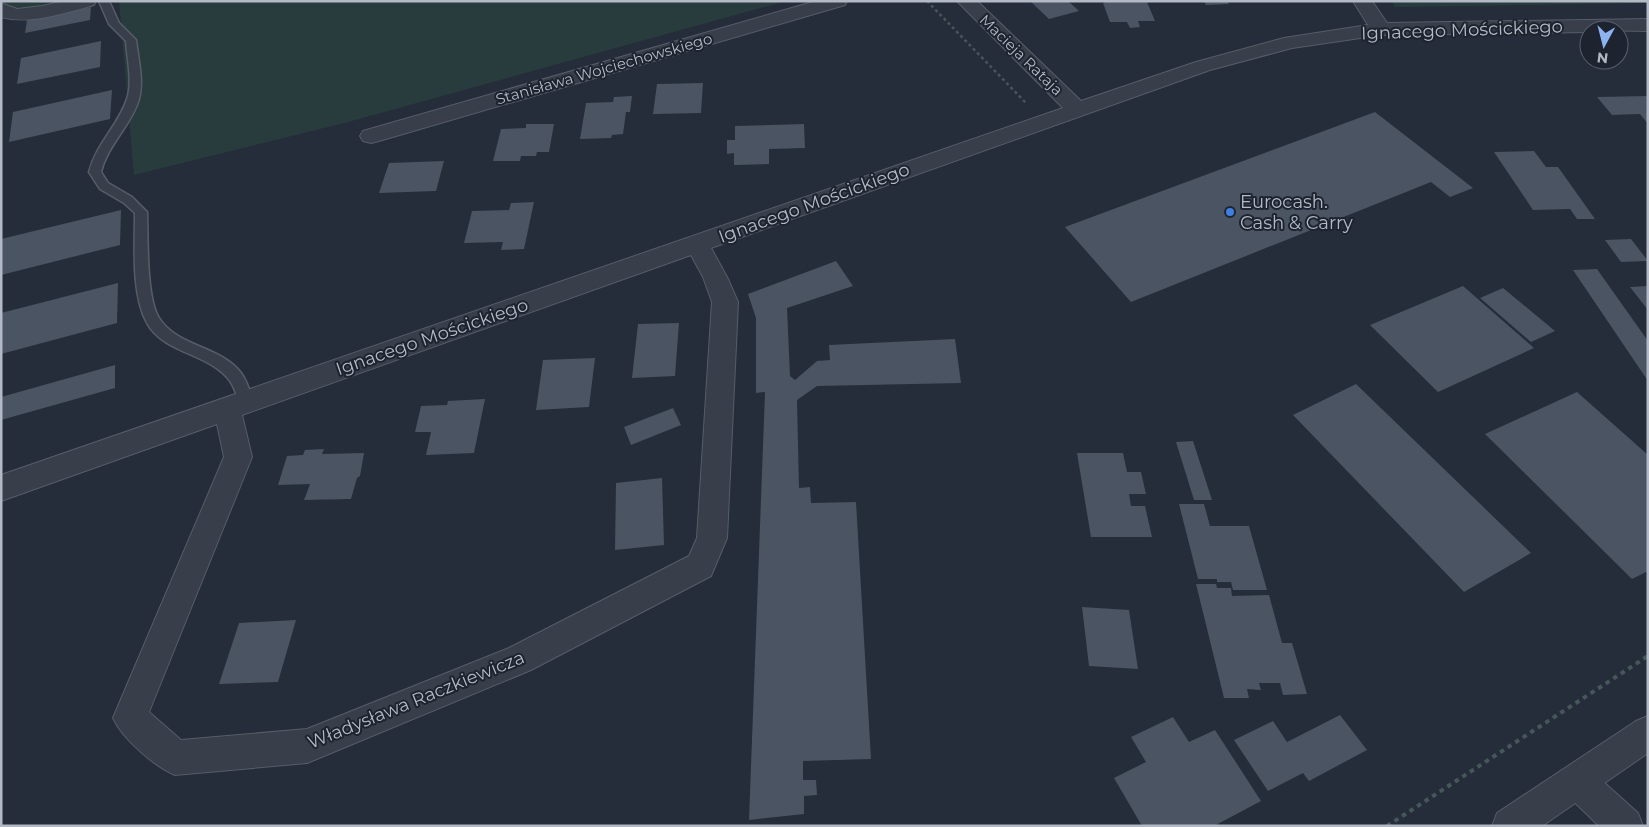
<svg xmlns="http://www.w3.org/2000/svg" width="1649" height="827" viewBox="0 0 1649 827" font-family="Montserrat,sans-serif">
<rect width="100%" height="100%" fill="#242d39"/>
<path fill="#293c3d" d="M1 1H54L1 17Z
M119 1H786L348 122 134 175Z
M1392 1H1648V3L1395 7Z"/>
<path fill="#4a5463" d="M1030 1H1068L1079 11 1049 19Z
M1106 1 1147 2 1155 21H1138L1140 27 1130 28 1127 22H1110L1103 3Z
M1204 1H1227L1229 4 1206 5Z
M91 7 90 20 25 33 27 20Z
M101 41 100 67 17 84 21 58Z
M703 83 701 113 653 114 657 84Z
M112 90 110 119 9 142 13 112Z
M632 96 630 112H626L623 134 612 135 611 138 580 139 586 103 613 102 614 97Z
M1648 96V124L1640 114 1612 115 1597 97Z
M1375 112 1473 188 1450 197 1431 182 1131 302 1065 227Z
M526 124H554L549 152H537L536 156H521L520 161H493L501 129 526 128Z
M804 124 805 148 769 149V164L734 165V153L727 154V140H735V126Z
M1534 151 1546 167H1558L1595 219H1577L1570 209 1533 210 1494 152Z
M444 161 436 191 379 193 389 163Z
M534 202 524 249 501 250 503 242 464 243 472 211 509 210 511 203Z
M121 210 120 245 1 275V239Z
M1631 239 1648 261 1621 262 1605 240Z
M836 261 853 286 787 308 790 376 795 380 817 361 830 360 829 345 955 339 961 383 817 386 797 400 799 488 810 487 811 503 856 502 871 759 803 761V780H816L817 795 804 796V814L749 820 765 392 756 393V318L748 294Z
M1597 269 1648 341V381L1573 270Z
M118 283 117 323 1 354V313Z
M1463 286 1534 348 1438 392 1370 325Z
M1648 286V310L1630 287Z
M1503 288 1555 331 1531 342 1480 298Z
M679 323 675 376 632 378 638 324Z
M595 358 589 407 536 410 543 360Z
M115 365V388L1 420V397Z
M1356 384 1531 553 1464 592 1293 415Z
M1577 392 1648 455V571L1632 579 1485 434Z
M485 399 474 453 426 455 431 432H415L421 406 447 405 448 401Z
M673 408 681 425 631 445 624 427Z
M1193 441 1212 500H1194L1176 442Z
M324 449 322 454 364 453 360 476 357 478 351 499 304 500 310 484 278 485 287 456 303 455 305 450Z
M1077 453H1123L1127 472H1141L1146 494H1129L1131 506H1145L1152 537H1091Z
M662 478 664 545 615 550 616 483Z
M1179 504H1204L1210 526H1249L1267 590H1233L1231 582H1217V579H1198Z
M1196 584H1216L1217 588H1231L1232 596 1269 595 1282 643H1292L1307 694 1283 695 1280 683H1259L1261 690 1247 689 1249 698H1224Z
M1082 607 1129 610 1138 669 1089 666Z
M296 620 278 682 219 684 239 623Z
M1340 715 1367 750 1309 781 1303 773 1268 791 1234 740 1273 721 1287 742Z
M1173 717 1189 742 1215 730 1261 801 1214 826H1142L1114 778 1146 762 1131 737Z"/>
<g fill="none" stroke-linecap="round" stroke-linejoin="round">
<defs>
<path id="service" d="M99 1H109L119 23 136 40C138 58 144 81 139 99 131 126 108 144 101 172L108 183 132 197 147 212C148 238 146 297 159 318 177 347 221 346 241 373 247 381 250 392 253 401L251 405 246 407 241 405C237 398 235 388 230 381 210 353 164 354 147 323 131 294 135 245 135 213L124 203 100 189 89 172C96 144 118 126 127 99 133 82 127 59 126 41L109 24Z"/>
<path id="minor" d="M64 1H96L94 5C64 13 32 25 1 17V3L17 9 42 6Z
M816 1H847L845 5 379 141 371 143 363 141 360 136 363 131Z
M957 1H977L1081 101 1196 62 1284 38 1368 25 1353 1H1372L1387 23 1648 19V31L1589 30V32L1381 35 1292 48 1210 70 711 248 727 277 738 302 727 538 711 576 531 670 307 763 175 775C155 767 122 738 113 718L224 457 217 424 1 501V475L1063 108ZM691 255 703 277 712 302 697 538 689 556 509 648 307 729 181 740 149 712 252 457 242 415Z
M1577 763 1589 769 1638 813 1643 826H1599L1565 793 1559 781 1565 769Z"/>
<path id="tertiary" d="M1648 716V753L1542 826H1492L1497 813 1636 721Z"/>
</defs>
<use href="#service" stroke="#565d68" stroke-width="3"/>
<use href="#minor" stroke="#565d68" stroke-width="2"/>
<use href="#tertiary" stroke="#565d68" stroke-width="2"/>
<path stroke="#46575a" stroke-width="2.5" stroke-dasharray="3 3" stroke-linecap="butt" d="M927 1 1026 103"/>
<path stroke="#46575a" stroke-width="4" stroke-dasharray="4.5 4.5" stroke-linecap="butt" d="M1387 826 1648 656"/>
<use href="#service" fill="#383f4a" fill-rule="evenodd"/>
<use href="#minor" fill="#383f4a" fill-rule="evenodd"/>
<use href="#tertiary" fill="#383f4a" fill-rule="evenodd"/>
</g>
<circle fill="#3f7fe0" stroke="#1d242f" stroke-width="2" cx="1230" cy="212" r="5"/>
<g text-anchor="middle" stroke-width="4" stroke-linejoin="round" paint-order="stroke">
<g font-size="15" fill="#b3bac6" stroke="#1d242f">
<text transform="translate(1021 55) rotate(44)" y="5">Macieja Rataja</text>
<text transform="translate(604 69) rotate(-16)" y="5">Stanisława Wojciechowskiego</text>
</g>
<g font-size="18" fill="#b3bac6" stroke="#1d242f">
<text transform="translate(1462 30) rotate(-2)" y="6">Ignacego Mościckiego</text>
<text transform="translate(814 203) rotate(-20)" y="6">Ignacego Mościckiego</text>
<text transform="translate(432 337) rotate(-19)" y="6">Ignacego Mościckiego</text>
<text transform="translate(416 700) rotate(-22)" y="6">Władysława Raczkiewicza</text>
</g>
<g font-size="18" fill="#b3bac6" stroke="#1d242f" text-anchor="start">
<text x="1240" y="208">Eurocash.<tspan x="1240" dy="21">Cash &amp; Carry</tspan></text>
</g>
</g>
<rect width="1649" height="827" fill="none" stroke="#b3bac6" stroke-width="5"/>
<g transform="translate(1604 45) rotate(187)"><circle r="24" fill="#1d242f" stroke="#59606b"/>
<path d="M0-4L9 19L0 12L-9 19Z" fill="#8db3f0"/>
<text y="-8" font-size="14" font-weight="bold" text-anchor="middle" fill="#b3bac6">N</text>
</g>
</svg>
